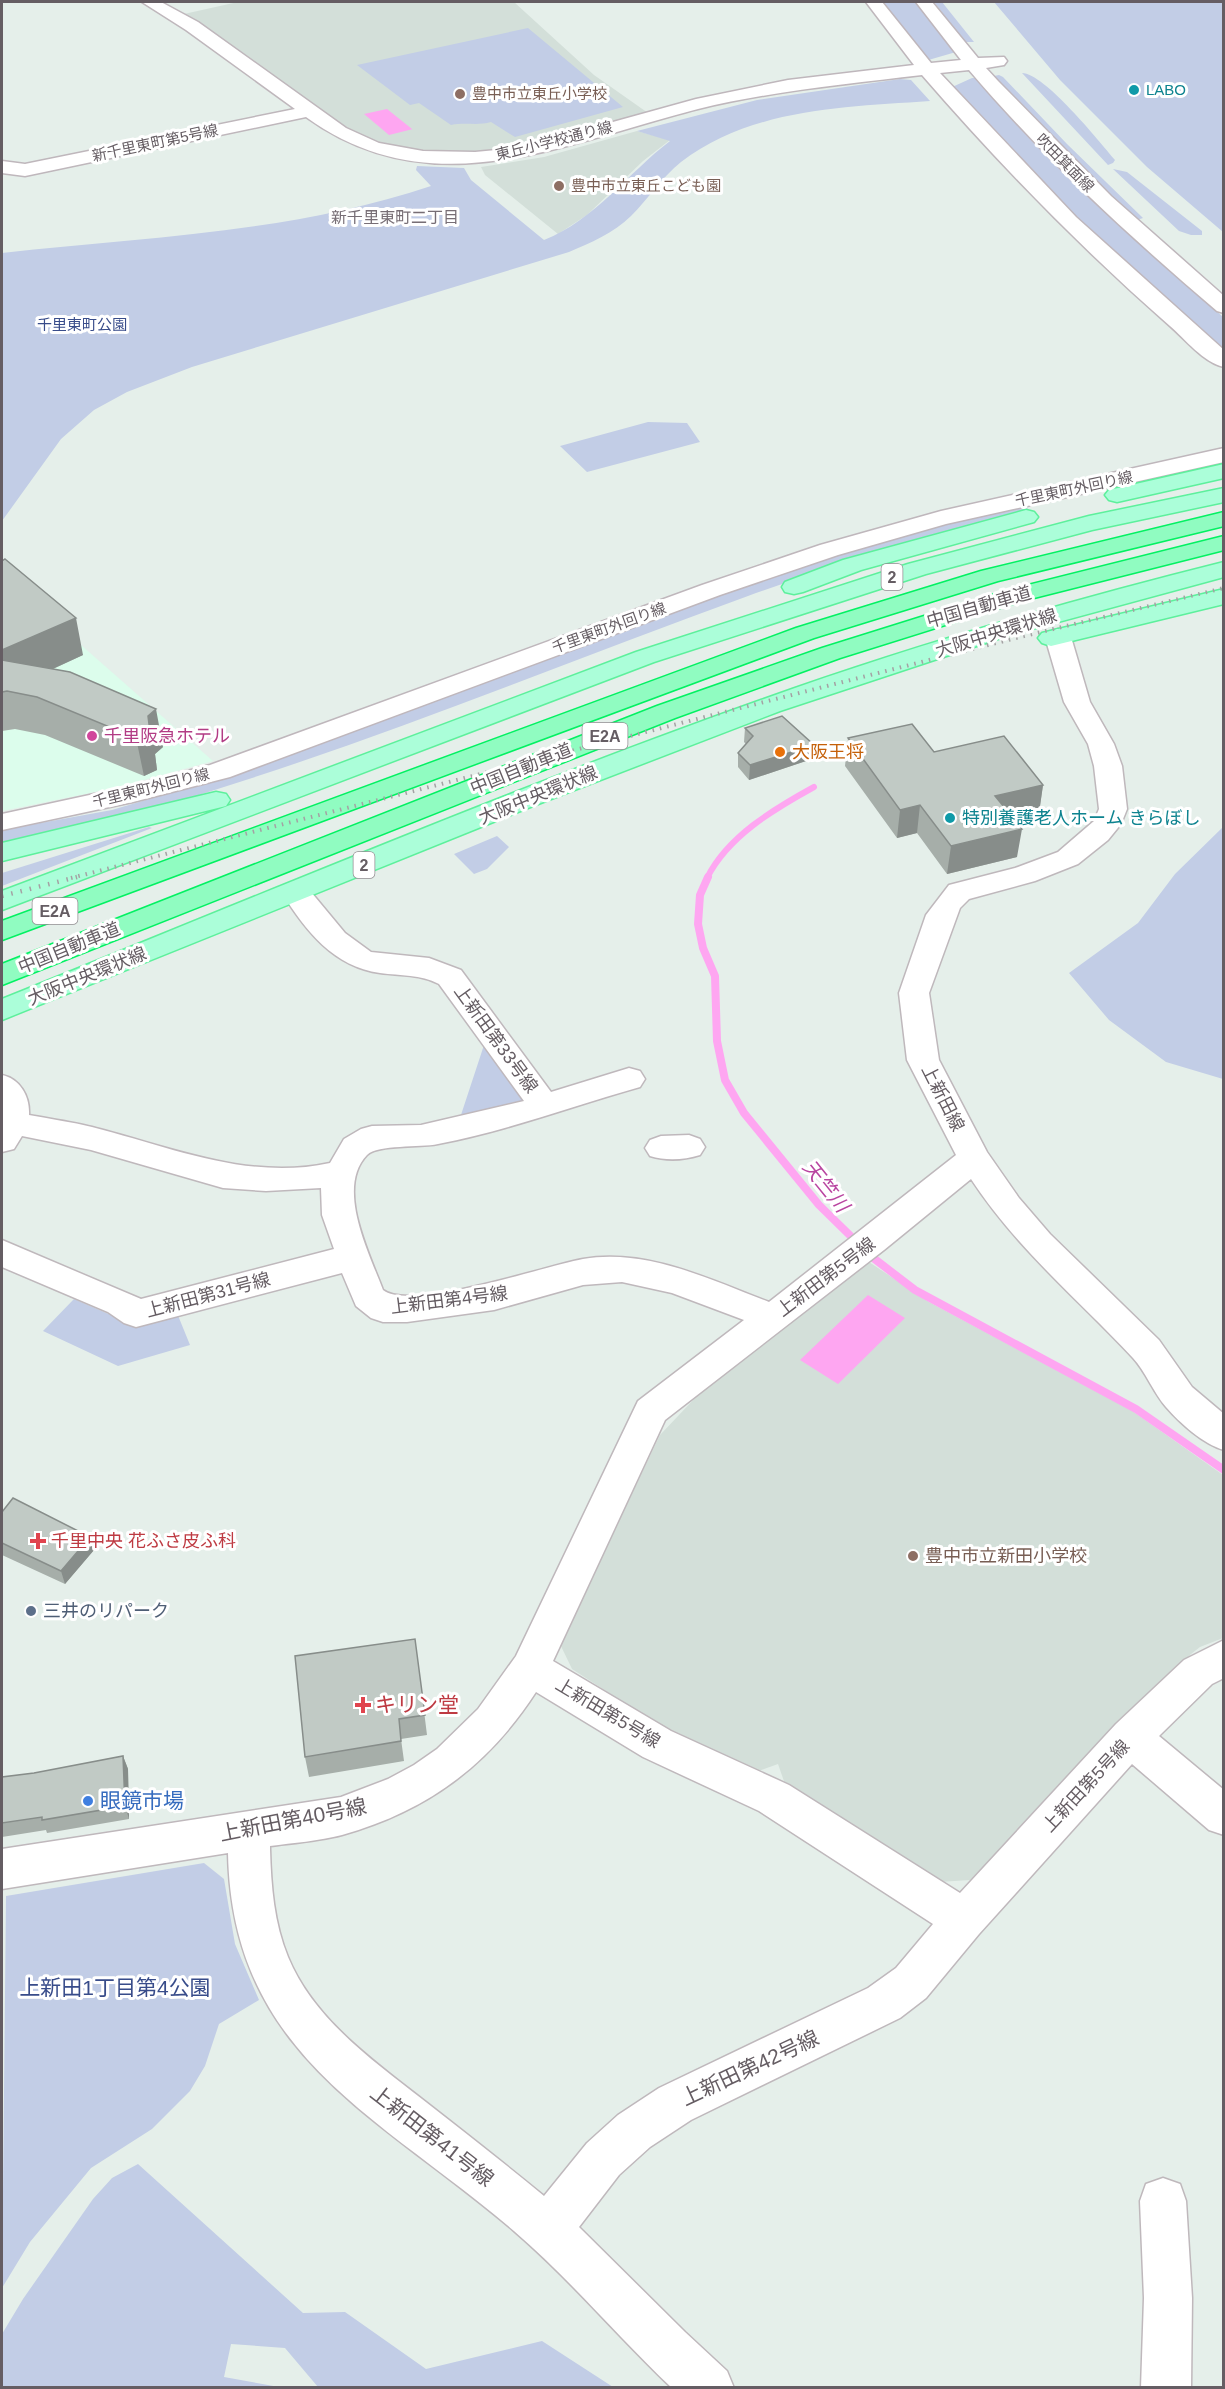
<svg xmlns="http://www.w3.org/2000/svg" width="1225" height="2389" viewBox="0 0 1225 2389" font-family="Helvetica,'Noto Sans JP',sans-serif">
<rect width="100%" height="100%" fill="#e5efea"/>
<path fill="#dcfdec" d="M2 587 39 608 213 761 115 788 2 811Z"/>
<path fill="#d3dfd9" d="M238 2H514L594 75 648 113 530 146 485 153H427L378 144 352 132 184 14Z
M637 131 670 140 643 161 587 215 558 234 485 175 481 167 544 157Z
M866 1260 929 1302 1131 1410 1223 1475V1638L1200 1647 1191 1654 970 1880 939 1882 786 1787 778 1764 756 1772 674 1735 572 1669 560 1644 660 1435 697 1396Z"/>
<path fill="#c2cde6" d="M883 2H917L956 52 925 61Z
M934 2H942L974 42H965Z
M994 2H1223V232L1147 167 1060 80Z
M528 28 623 107 515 137 491 122C478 126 465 122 451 125L419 103 410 105 357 65Z
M1022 73C1044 73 1099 141 1115 160L1113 163 1108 165Z
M999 75 1003 77 1067 144 1143 218 1137 220 1092 180 995 79 994 76Z
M972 78H976L1068 176 1223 317V353L1128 271 950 88Z
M900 79 911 80 930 101C845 107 752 108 681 162 662 177 648 199 631 216 614 233 590 243 569 252L192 367 127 392 94 410 61 439 2 521V253C147 237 291 233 431 186L416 170 417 166 464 168 471 180 544 240C595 220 628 173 670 141L637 131 757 100Z
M1113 169 1127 172 1202 231V235H1191L1179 231Z
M648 422 687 423 700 442 587 472 560 446Z
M1023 505 1028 509C934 535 840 563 748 596 500 686 260 791 2 847V830L112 810 227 776 741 586 854 549Z
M149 827 152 828 2 886V873Z
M1223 827V1079L1166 1062 1109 1020 1069 973 1138 923 1175 874Z
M497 836 509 847 487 869 474 874 454 854Z
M485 1042 525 1100 521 1107 458 1124Z
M74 1299 134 1325 177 1313 190 1345 118 1366 43 1331Z
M204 1863 224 1879 235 1944 259 2000 219 2024 205 2066 190 2091 152 2129 91 2168 30 2242 2 2288 6 1896Z
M138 2164 303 2313 345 2312 426 2369 542 2341 613 2387H318L285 2348 231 2344 224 2377 279 2387H2V2334L23 2299 93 2199 112 2178Z"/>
<path fill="#fea6f1" d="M387 109 412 129H413L389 135 364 114Z
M868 1295 905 1318 838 1384 800 1360Z"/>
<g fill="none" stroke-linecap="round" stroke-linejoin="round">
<path stroke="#fea6f1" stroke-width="6" d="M707 878C728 836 774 809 814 787"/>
<path stroke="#fea6f1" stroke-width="8" d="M708 877 700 895 698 924 703 948 715 976 717 1041 725 1080 744 1113 819 1205 872 1257 915 1290 1136 1409 1224 1470"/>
<defs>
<path id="street" d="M1058 629 1067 632 1071 637 1090 702 1114 744 1122 766 1127 809 1121 824 1108 840 1078 864 1035 881 969 899 960 908 929 993 939 1060 987 1152 1019 1198 1050 1234 1159 1340 1192 1387 1224 1414V1450C1203 1444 1180 1423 1166 1407 1153 1392 1146 1372 1133 1358 1075 1296 1018 1250 971 1179L884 1250 665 1420 553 1661 671 1731 789 1785 960 1893 1116 1724 1184 1660 1224 1640V1678L1212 1684 1159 1736 1224 1790V1835L1209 1830 1132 1764 979 1934 926 1998 900 2018 691 2120 650 2147 619 2175 579 2227 685 2332 727 2371 734 2388H672C618 2337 570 2279 514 2231 379 2115 232 2056 228 1853L2 1889V1849L341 1797 388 1779 414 1765 437 1749 478 1709 516 1656 638 1401 744 1320 672 1293 622 1282 583 1285 494 1310 407 1322H383L371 1318 356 1306 342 1273 136 1327 124 1323 108 1312 2 1267V1240L141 1299 334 1249 322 1215 321 1188 266 1191 223 1188 91 1150 22 1136 14 1149 2 1152V1075C20 1079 30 1096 29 1115 50 1119 72 1122 92 1127 171 1147 248 1181 330 1163L344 1139 361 1129 372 1126 421 1125 524 1101 439 984C420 974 401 976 380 973 334 967 305 930 282 893L286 886 296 884 306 886 345 933 371 952 429 958 461 970 551 1092 629 1068 640 1071 645 1079 640 1087C572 1106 507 1131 438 1144 420 1148 378 1144 367 1155 335 1188 370 1255 383 1290 411 1312 545 1266 583 1259 647 1248 711 1280 769 1302L956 1155 907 1060 899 993 926 915 949 885 1015 868 1058 852 1094 821 1099 809 1094 766 1088 744 1064 702 1045 637 1049 632ZM536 1692 643 1757 759 1811 933 1924 896 1968 868 1988 659 2088 618 2115 587 2143 544 2196C504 2163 463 2131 422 2099 372 2060 313 2018 288 1957 274 1923 271 1886 270 1849V1846C293 1843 319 1841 342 1835 427 1811 488 1766 536 1692Z
M689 1135 700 1139 705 1147 700 1155C684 1160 666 1161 650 1156L645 1148 650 1140 661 1136Z
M1163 2178 1180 2184 1186 2201 1192 2298 1191 2388H1141L1144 2298 1140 2201 1146 2184Z"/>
<path id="secondary" d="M142 2H161L198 22 346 128 379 143 423 151 475 152 519 148 696 99 788 80 914 65 866 2H882L931 63 961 60 916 2H932L978 58 1004 57 1007 61 1004 65 986 68 998 81 1111 196 1224 296V313L1217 311C1129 236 1044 158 969 70L940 73 1076 217 1224 350V367C1204 363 1185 339 1170 326 1081 248 999 164 922 75 847 84 772 91 698 109 564 143 433 209 306 117L25 176 2 173V161L25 164 295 109 186 30Z
M1224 448V462L946 524 838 555 720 595 230 777 133 802 2 830V814L131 786 210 765 702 585 820 545 941 511Z"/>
<path id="primary" d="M1224 464V478L1117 502 1109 500 1105 495 1109 490Z
M1224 488V502L1092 530 926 574 654 662 2 910V891L636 652 908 564 1089 516Z
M1026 510 1034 512 1038 517 1034 522 861 570 803 592 794 594 785 592 782 587 785 582 843 560Z
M1224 562V577L1007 636 780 711 533 806 2 1020V999C254 898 505 791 761 700 912 646 1068 601 1224 562Z
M1224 589V604L1051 646 1042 643 1038 638 1042 633Z
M216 792 226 794 230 800 226 806 2 861V843Z"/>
<path id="highway" d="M1224 512V526L998 581 814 638 2 940V921L796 628 981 571Z
M1224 536V550L1022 601 840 658 675 718 2 985V964L657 706 822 648 1004 591Z"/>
</defs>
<use href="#street" stroke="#bfb8bc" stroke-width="3"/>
<use href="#secondary" stroke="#bfb7bc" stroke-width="3"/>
<use href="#primary" stroke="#5df09c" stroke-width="3"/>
<use href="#highway" stroke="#03f162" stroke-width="3"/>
<use href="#street" fill="#fff" fill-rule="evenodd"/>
<use href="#secondary" fill="#fff" fill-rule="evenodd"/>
<use href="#primary" fill="#abfed9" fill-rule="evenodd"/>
<use href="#highway" fill="#90fcc1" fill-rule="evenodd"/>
<path stroke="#a4a1a3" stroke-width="4" stroke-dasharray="1.5 6" stroke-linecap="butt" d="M71 878 1016 638 1224 588"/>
<path stroke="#a4a1a3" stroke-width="4.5" stroke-dasharray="1.5 8" stroke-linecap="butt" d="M2 896 77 877"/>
</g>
<path fill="#a6aea9" d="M2 561 83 655 53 669 163 747 155 754 157 770 144 776 45 735 15 729 2 731Z
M745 728 812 759 749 780 738 767V753L746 744 744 742Z
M848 738 934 752 1043 785 1039 813 1013 819 1017 857 947 874 917 833 897 838 845 766Z
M2 1512 94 1550 65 1584 2 1555Z
M415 1639 427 1735 401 1739 404 1761 309 1777 305 1757Z
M123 1756 128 1769 129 1819 47 1833 46 1830 2 1837V1777L34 1773Z"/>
<path fill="#878d8a" d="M76 618 83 655 2 692V650Z
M156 709 163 747 155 754 157 770 144 776 136 738 148 716Z
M814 745 812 759 749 780 750 765Z
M1043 785 1039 813 991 824 995 796Z
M920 805 917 833 897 838 900 810Z
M1022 829 1017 857 947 874 951 846Z
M90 1537 94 1550 65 1584 61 1571Z
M123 1756 128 1769 129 1819 125 1806Z"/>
<path fill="#c1cac5" stroke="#878d8a" stroke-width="1.5" d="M5 559 76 618 2 650V561Z
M2 660 70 672 156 709 148 716 150 732 136 738 37 697 7 691 2 692Z
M782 716 814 745 750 765 738 753 753 736 745 728Z
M912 724 934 752 1004 736 1043 785 995 796 1022 829 951 846 920 805 900 810 848 738Z
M13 1498 90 1537 61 1571 2 1543V1512Z
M415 1639 425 1715 399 1719 401 1741 305 1757 295 1656Z
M123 1756 125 1806 42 1820V1817L2 1823V1777L34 1773Z"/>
<g fill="#0f9aa8" stroke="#fff" stroke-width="2">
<circle cx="1134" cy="90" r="6"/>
<circle cx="950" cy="818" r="6"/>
</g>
<g fill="#8d6e63" stroke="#fff" stroke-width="2">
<circle cx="460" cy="94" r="6"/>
<circle cx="559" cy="186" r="6"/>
<circle cx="913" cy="1556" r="6"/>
</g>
<circle fill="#d1479c" stroke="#fff" stroke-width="2" cx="92" cy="736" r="6"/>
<circle fill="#e8710a" stroke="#fff" stroke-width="2" cx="780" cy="752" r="6"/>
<g fill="#e0444e" stroke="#fff" stroke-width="2">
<path d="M35 1532h6v6h6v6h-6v6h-6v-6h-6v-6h6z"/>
<path d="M360 1696h6v6h6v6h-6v6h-6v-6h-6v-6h6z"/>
</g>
<circle fill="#5c6f8a" stroke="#fff" stroke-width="2" cx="31" cy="1611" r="6"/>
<circle fill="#3f7fe0" stroke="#fff" stroke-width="2" cx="88" cy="1801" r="6"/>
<g text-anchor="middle" stroke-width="6" stroke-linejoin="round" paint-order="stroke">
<g font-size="15" fill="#0d838f" stroke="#fff" text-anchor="start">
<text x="1146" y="95">LABO</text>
</g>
<g font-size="15" fill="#785e54" stroke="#fff" text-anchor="start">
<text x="472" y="99">豊中市立東丘小学校</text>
<text x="571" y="191">豊中市立東丘こども園</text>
</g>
<g font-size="15" fill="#655d63" stroke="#fff">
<text transform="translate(554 141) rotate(-14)" y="5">東丘小学校通り線</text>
<text transform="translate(155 143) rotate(-12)" y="5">新千里東町第5号線</text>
<text transform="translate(1065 163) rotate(45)" y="5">吹田箕面線</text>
<text transform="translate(1074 489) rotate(-12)" y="5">千里東町外回り線</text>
<text transform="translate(609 628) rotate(-20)" y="5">千里東町外回り線</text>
<text transform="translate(151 788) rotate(-14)" y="5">千里東町外回り線</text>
</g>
<g font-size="15" fill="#384c8a" stroke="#fff">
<text x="82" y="330">千里東町公園</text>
</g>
<g font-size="16" fill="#776e75" stroke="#fff">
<text x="395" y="223">新千里東町二丁目</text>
</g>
<g fill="#fff" stroke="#938e92" stroke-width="1.5">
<rect x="881.5" y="564" width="21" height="26" rx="4.5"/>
<rect x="582.5" y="723" width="45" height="26" rx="4.5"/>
<rect x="353.5" y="852" width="21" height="26" rx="4.5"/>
<rect x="32.5" y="898" width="45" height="26" rx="4.5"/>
</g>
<g font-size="16" font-weight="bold" fill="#655d63">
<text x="892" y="583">2</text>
<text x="605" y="742">E2A</text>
<text x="364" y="871">2</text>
<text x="55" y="917">E2A</text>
</g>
<g font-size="18" fill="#655d63" stroke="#fff">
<text transform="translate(979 607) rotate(-16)" y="6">中国自動車道</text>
<text transform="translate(996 633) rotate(-17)" y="6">大阪中央環状線</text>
<text transform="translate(521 769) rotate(-22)" y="6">中国自動車道</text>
<text transform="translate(538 795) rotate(-22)" y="6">大阪中央環状線</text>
<text transform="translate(69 948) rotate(-22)" y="6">中国自動車道</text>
<text transform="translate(87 976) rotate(-22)" y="6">大阪中央環状線</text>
<text transform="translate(496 1039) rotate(54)" y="6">上新田第33号線</text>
<text transform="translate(943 1098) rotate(63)" y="6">上新田線</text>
<text transform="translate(826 1277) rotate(-37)" y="6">上新田第5号線</text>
<text transform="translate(208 1295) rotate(-15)" y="6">上新田第31号線</text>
<text transform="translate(449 1300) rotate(-7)" y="6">上新田第4号線</text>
<text transform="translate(608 1713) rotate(31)" y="6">上新田第5号線</text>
<text transform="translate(1086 1786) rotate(-47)" y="6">上新田第5号線</text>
</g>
<g font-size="18" fill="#b23c85" stroke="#fff" text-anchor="start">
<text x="104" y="742">千里阪急ホテル</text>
</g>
<g font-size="18" fill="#c56008" stroke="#fff" text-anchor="start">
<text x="792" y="758">大阪王将</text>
</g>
<g font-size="18" fill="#0d838f" stroke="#fff" text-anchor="start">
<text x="962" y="824">特別養護老人ホーム きらぼし</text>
</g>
<g font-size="18" fill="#be3a42" stroke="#fff" text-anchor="start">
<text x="51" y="1547">千里中央 花ふさ皮ふ科</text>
</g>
<g font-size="18" fill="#785e54" stroke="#fff" text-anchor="start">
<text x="925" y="1562">豊中市立新田小学校</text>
</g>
<g font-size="18" fill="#4e5e75" stroke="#fff" text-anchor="start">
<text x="43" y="1617">三井のリパーク</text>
</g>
<g font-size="20" font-style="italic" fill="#b945a0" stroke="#fff">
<text transform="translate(826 1186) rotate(51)" y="7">天竺川</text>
</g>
<g font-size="21" fill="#be3a42" stroke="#fff" text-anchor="start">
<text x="375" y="1712">キリン堂</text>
</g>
<g font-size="21" fill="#366cbe" stroke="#fff" text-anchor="start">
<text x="100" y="1808">眼鏡市場</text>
</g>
<g font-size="21" fill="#655d63" stroke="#fff">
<text transform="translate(293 1820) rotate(-11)" y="7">上新田第40号線</text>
<text transform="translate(750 2068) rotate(-25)" y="7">上新田第42号線</text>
<text transform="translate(432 2136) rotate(38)" y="7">上新田第41号線</text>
</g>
<g font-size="21" fill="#384c8a" stroke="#fff">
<text x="115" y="1995">上新田1丁目第4公園</text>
</g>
</g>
<rect width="1225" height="2389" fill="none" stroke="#655d63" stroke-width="6"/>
</svg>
